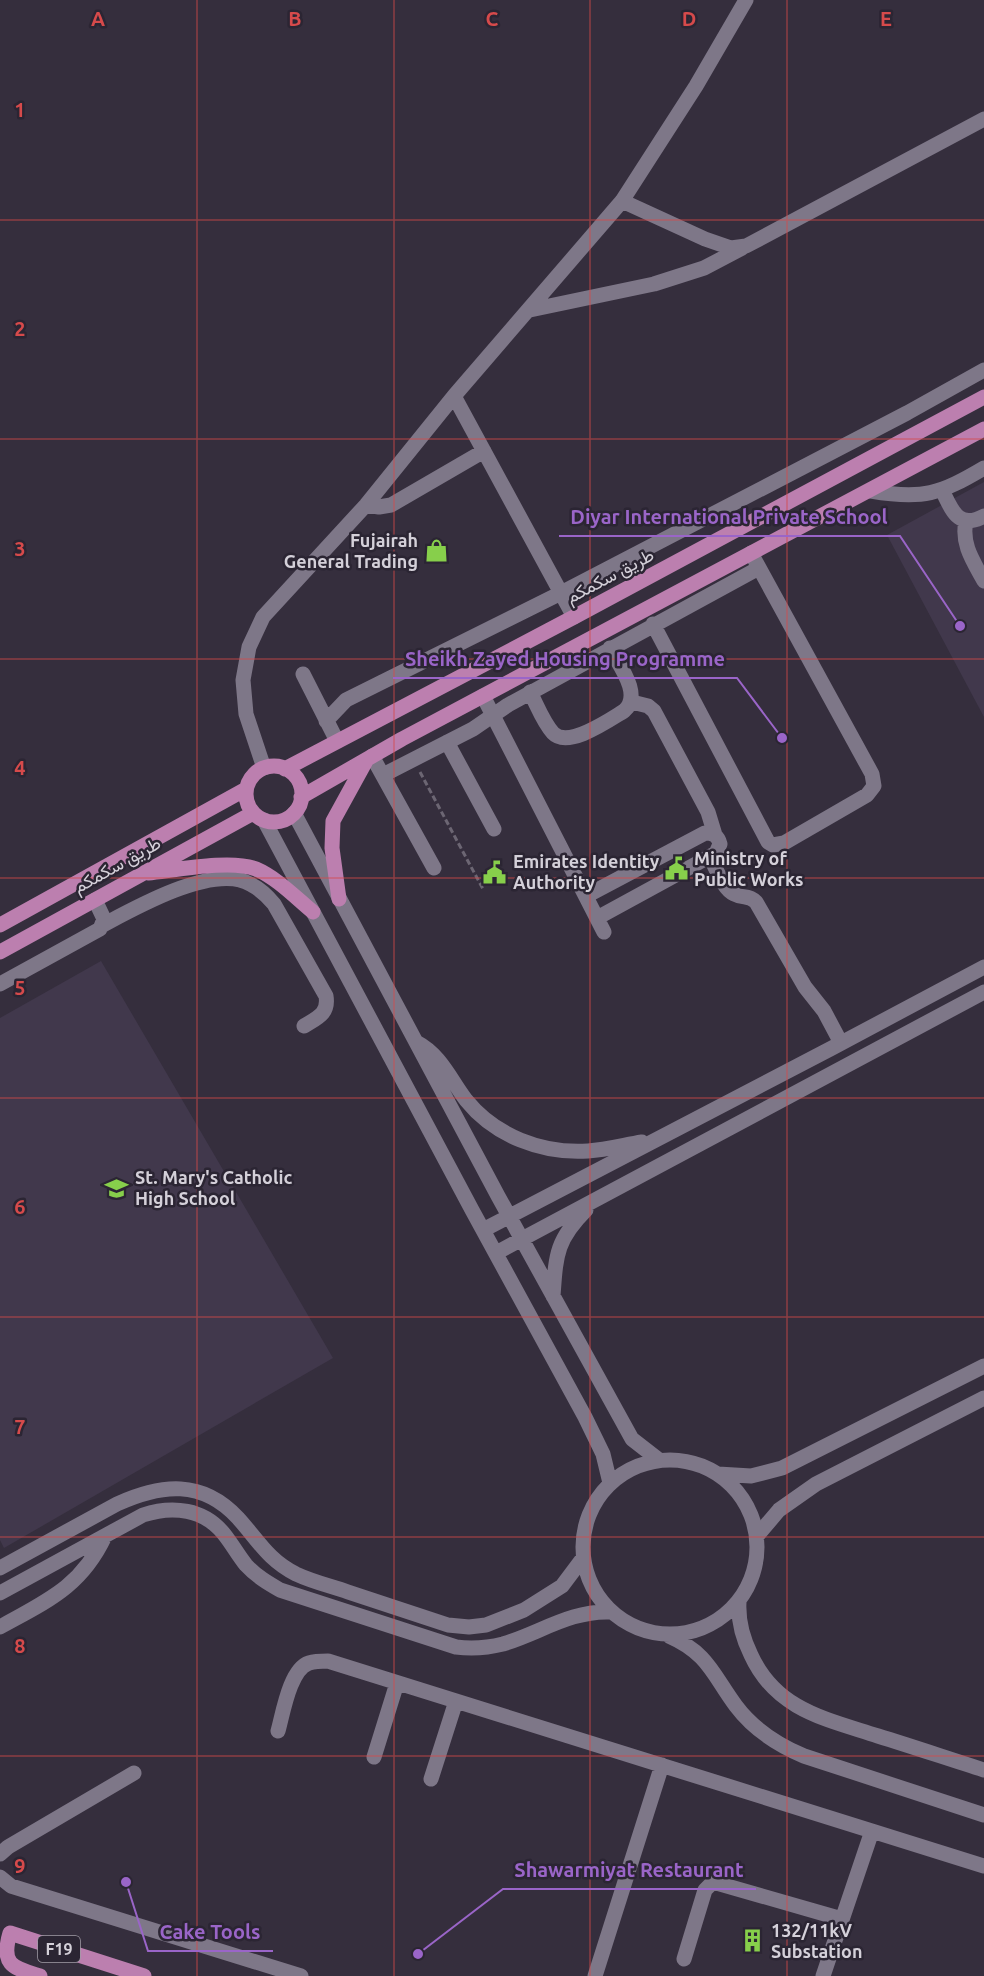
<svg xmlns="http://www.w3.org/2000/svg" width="984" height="1976" viewBox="0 0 984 1976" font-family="Ubuntu,Vazirmatn,sans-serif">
<rect width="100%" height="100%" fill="#352e3d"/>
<path fill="#41384c" d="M984 482V717L887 535Z
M101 961 333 1358 4 1548 0 1540V1018Z"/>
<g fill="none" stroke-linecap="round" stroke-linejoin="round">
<path stroke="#6c6673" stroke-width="3" stroke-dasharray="6 3" stroke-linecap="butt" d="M420 772 483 889"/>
<path stroke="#7e7788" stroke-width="15" d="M622 201 705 239 731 248 746 246 984 119
M530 310 654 284 704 268 742 248
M454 396 574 617
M942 490C952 510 958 530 984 516
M871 491C923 500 940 494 984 468
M366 505 379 507 391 505 484 451
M966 521C961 544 973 561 984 581
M653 624 768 842 773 845 784 843 867 795 874 786 872 774 751 553
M303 674 337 741
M530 692C537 705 543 722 553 733 568 749 609 720 624 711 643 695 619 665 610 648
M483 696 604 932
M632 702 648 706 654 711 708 812 715 835
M326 721 346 700 561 593 907 413 984 370
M447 742 494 829
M372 756 434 868
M264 768 246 714 243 680 249 647 263 617 366 505 454 396 622 201 696 86 746 0
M383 775 473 729 508 705 759 568
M294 813 498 1196 632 1439 659 1460
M264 820 472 1210 585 1417 603 1454 610 1483
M710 857C716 868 723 889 734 894 743 899 748 894 756 902L805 987 824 1011 841 1043
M586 896 705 833C714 833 718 836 720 844L716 853 597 918
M103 925C137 907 201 871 240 880 254 884 265 893 274 904L326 996C329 1014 317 1018 304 1026
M0 984 100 929 104 919 95 900
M416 1042C441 1055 450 1079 466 1100 495 1136 542 1154 588 1151 606 1150 624 1145 642 1142
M483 1230 832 1048 984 967
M496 1253 984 992
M553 1296C556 1255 556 1240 586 1210
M583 1547a87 87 0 1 1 174 0a87 87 0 1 1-174 0Z
M718 1474 751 1476 782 1468 984 1366
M757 1536 779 1510 816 1484 984 1398
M0 1568 117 1504C161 1484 202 1479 238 1518 258 1540 268 1560 296 1574 313 1582 331 1586 348 1592 382 1603 415 1614 448 1625L469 1627 486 1625 524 1610 562 1586 583 1558
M0 1593 143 1515C173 1505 204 1509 224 1534 232 1544 238 1555 246 1565 256 1576 268 1583 280 1590L456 1647C472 1649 487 1648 503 1644 540 1633 571 1610 611 1612
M739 1602C738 1620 743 1639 751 1655 776 1710 826 1719 878 1736 914 1747 949 1759 984 1770
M0 1627C47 1601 81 1587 105 1536
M669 1636C708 1653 713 1675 736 1706 754 1730 778 1745 804 1756L984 1815
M278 1731C283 1713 290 1669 309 1663 315 1661 322 1661 328 1661L984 1866
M374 1757 397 1683
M431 1779 456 1701
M0 1854 8 1847 134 1773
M0 1877 11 1886 301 1976
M684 1959 705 1890 713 1882 842 1919
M595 1976 662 1765
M823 1976 872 1831"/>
<path stroke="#bc7faf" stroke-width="15" d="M246 794a28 28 0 1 1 56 0a28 28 0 1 1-56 0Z
M285 769 574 617 984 397
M301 797 402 739 984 429
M148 873C176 870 232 859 256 869 277 878 296 898 313 912
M339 899 332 848 333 821 366 761
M0 925 246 789
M0 952 253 813
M40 1976C14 1968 0 1966 10 1933L144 1976"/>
</g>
<path fill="none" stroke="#d64a4b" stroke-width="1.5" stroke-opacity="0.55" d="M197 0V1976M394 0V1976M590 0V1976M787 0V1976M0 220H984M0 439H984M0 659H984M0 878H984M0 1098H984M0 1317H984M0 1537H984M0 1756H984"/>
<defs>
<symbol id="shop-bare" viewBox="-9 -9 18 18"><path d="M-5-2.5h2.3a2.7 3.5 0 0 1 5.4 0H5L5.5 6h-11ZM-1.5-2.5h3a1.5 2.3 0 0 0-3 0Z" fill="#87cf4b" stroke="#2b2533" stroke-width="2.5" paint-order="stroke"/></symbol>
<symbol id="civic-bare" viewBox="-9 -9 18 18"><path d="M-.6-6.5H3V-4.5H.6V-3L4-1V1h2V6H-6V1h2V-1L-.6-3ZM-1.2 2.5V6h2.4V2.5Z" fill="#87cf4b" stroke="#2b2533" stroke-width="2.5" paint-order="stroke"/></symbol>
<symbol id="school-bare" viewBox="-9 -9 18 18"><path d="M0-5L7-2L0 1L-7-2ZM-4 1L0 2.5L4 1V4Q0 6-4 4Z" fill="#87cf4b" stroke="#2b2533" stroke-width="2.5" paint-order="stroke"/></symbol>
<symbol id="building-bare" viewBox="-9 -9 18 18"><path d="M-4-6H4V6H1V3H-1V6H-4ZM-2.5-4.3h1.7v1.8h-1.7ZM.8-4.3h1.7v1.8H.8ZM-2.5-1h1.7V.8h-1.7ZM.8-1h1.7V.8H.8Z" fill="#87cf4b" stroke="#2b2533" stroke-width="2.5" paint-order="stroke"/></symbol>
</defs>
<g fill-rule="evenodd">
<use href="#shop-bare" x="420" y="534" width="33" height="33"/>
<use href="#civic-bare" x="660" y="852" width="33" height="33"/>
<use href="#civic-bare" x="478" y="856" width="33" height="33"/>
<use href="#school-bare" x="100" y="1172" width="33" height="33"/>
<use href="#building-bare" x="736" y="1924" width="33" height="33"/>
</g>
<g text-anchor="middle" stroke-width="5" stroke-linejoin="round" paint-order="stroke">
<rect fill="#2b2533" stroke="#a19da7" stroke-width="1.5" x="38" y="1936" width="42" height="26" rx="4.5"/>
<g font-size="16" font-weight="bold" fill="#d4d0d9">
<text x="59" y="1955">F19</text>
</g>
<g font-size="18" font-weight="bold" fill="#d4d0d9" stroke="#2b2533" text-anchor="start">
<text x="418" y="547" text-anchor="end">Fujairah<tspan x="418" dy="21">General Trading</tspan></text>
<text x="694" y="865">Ministry of<tspan x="694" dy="21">Public Works</tspan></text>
<text x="513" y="868">Emirates Identity<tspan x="513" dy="21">Authority</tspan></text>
<text x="135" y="1184">St. Mary's Catholic<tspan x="135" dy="21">High School</tspan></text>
<text x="771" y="1937">132/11kV<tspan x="771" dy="21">Substation</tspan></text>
</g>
<g font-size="18" fill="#d4d0d9" stroke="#2b2533">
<text transform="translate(610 576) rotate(-28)" y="6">طريق سكمكم</text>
<text transform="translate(117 865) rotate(-29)" y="6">طريق سكمكم</text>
</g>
</g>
<g font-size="20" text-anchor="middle" font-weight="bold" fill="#d64a4b" stroke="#2b2533" stroke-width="5" stroke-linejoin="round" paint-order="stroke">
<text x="98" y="26">A</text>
<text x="295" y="26">B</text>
<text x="492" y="26">C</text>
<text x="689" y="26">D</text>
<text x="886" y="26">E</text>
<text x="20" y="117">1</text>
<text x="20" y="336">2</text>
<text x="20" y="556">3</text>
<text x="20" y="775">4</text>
<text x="20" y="995">5</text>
<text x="20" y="1214">6</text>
<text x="20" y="1434">7</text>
<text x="20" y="1653">8</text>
<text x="20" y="1873">9</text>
</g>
<path fill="none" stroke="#9a65c8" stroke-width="2" d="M960 626L900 536H559M782 738L737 678H393M418 1954L503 1889H756M126 1882L148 1951H273"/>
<g fill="#9a65c8" stroke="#2b2533" stroke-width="2">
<circle cx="960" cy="626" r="6"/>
<circle cx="782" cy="738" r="6"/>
<circle cx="418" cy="1954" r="6"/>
<circle cx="126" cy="1882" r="6"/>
</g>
<g font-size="20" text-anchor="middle" font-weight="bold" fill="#9a65c8" stroke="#2b2533" stroke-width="5" stroke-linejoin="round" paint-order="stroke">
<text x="729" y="524">Diyar International Private School</text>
<text x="565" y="666">Sheikh Zayed Housing Programme</text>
<text x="629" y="1877">Shawarmiyat Restaurant</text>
<text x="210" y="1939">Cake Tools</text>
</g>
</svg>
